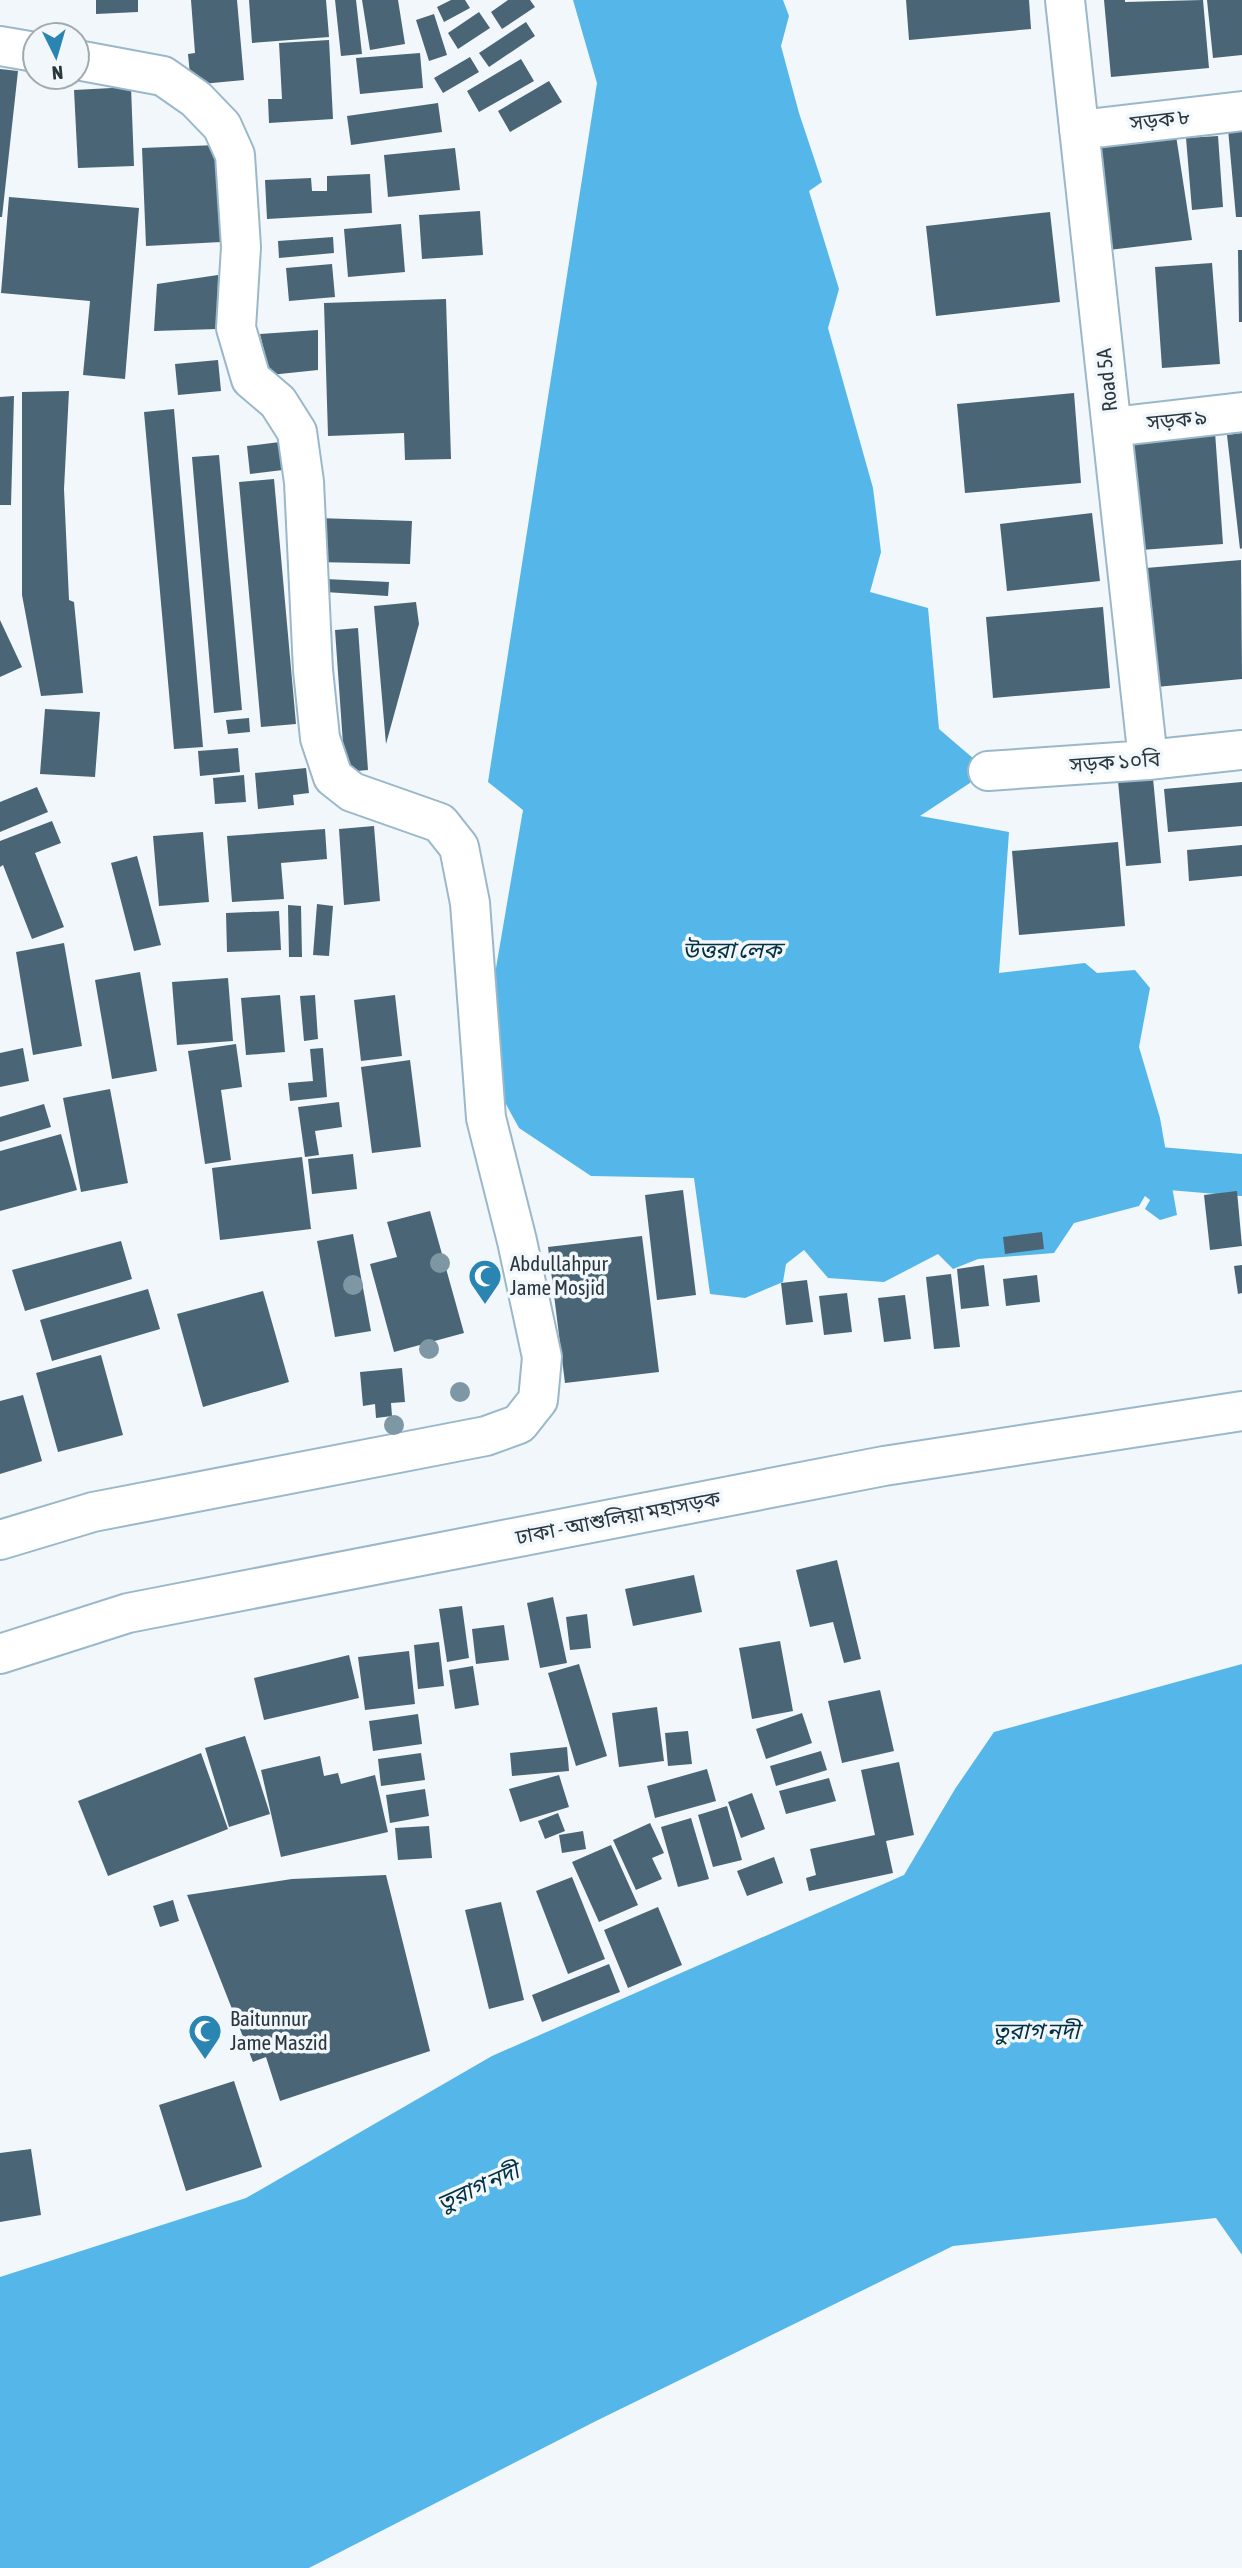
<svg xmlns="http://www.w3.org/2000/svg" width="1242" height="2568" viewBox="0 0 1242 2568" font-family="'Asap Condensed','Noto Sans Bengali',sans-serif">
<rect width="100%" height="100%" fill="#f1f7fa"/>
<path fill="#55b6e9" d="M573 0H783L789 16 781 46 799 113 822 182 809 191 839 289 828 328 873 488 881 552 870 592 928 608 939 729 988 771 920 816 1009 832 999 973 1085 963 1097 973 1135 970 1150 988 1139 1047 1160 1118 1177 1215 1160 1220 1145 1209 1150 1200 1145 1196 1139 1206 1074 1223 1054 1253 978 1259 953 1269 938 1254 884 1282 828 1278 804 1250 786 1264 783 1282 745 1298 710 1294 694 1178 591 1176 519 1128 490 1075 496 968 523 810 488 782 597 83Z
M1242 1664V2255L1216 2218 953 2246 596 2421 309 2568H0V2277L246 2198 492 2056 904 1875 955 1789 994 1732Z"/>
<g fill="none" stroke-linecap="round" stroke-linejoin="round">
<path stroke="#55b6e9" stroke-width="42" d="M1114 1162 1135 1166 1242 1175"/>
</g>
<path fill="#4a6575" d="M96 0H138V12L96 14Z
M191 0H237L244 80 191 85 188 54 195 53Z
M249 0H326L329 37 252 43Z
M335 0H356L362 54 341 56Z
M362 0H398L405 44 370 50Z
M451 0H465L470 8 444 22 437 7Z
M508 0H530L535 7 502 29 491 12Z
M906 0H1029L1031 29 909 40Z
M1104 0H1125V2L1203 0 1209 68 1111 77Z
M1207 0H1242V55L1213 58Z
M479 12 490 28 458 49 448 33Z
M434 14 447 55 429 61 416 20Z
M526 22 535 36 489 67 479 53Z
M329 40 333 119 269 123 268 99H282L279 43Z
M420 53 423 88 360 94 356 58Z
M470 57 479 72 443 93 434 78Z
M521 59 534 81 479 112 467 91Z
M0 69 18 71 2 217H0Z
M549 81 562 102 510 132 498 111Z
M131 87 134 166 78 168 74 90Z
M438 103 442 132 351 145 347 116Z
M1242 128V217H1236L1228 129Z
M1175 129 1192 240 1109 250 1096 136Z
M1218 136 1223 207 1192 210 1186 138Z
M217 145 221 242 146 246 142 148Z
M455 148 460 190 388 197 384 155Z
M370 174 372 213 267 219 265 180 311 178 312 191H327V176Z
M9 197 139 208 125 379 83 375 90 301 1 293Z
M480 211 483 255 422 259 419 215Z
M1050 212 1060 302 936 316 926 226Z
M401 224 405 272 348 277 344 229Z
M333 237 334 253 279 258 278 241Z
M1238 250H1242V322H1239Z
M1212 263 1220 364 1162 368 1155 267Z
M332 264 335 297 289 301 286 268Z
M218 275 217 329 154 331 157 284Z
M446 299 451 459 405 460 404 433 328 436 324 303Z
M318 330V370L270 375 260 334Z
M218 360 221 391 178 395 175 364Z
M69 391 64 489 69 600 74 602 83 693 41 696 22 595V392Z
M1074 393 1081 483 965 493 957 404Z
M14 396 11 505H0V397Z
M174 409 203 747 174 749 144 412Z
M1215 432 1223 544 1141 550 1133 438Z
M1242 433V548L1240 549 1227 435Z
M288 441 291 469 250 474 247 446Z
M219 455 242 710 214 713 192 457Z
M274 479 296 724 261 727 239 482Z
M1092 513 1100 581 1007 591 1000 524Z
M317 518 412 521 410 564 316 562Z
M1241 560 1242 679 1156 687 1146 568Z
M325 579 389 582 388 596 325 592Z
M416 602 419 624 386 744 374 606Z
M1103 607 1110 688 993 698 986 617Z
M0 620 22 667 0 677Z
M358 628 368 770 345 772 335 630Z
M45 709 100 712 95 777 40 774Z
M249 718 250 732 228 734 226 720Z
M238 748 240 772 200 776 198 751Z
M306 768 309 793 293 795 294 805 258 809 255 773Z
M244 775 246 802 215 804 213 778Z
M1153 778 1161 863 1126 866 1118 781Z
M1242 782V826L1168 832 1164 789Z
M37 787 48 812 0 832V802Z
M52 821 61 843 35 853 64 927 32 939 3 865 0 867V841Z
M374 826 380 901 344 905 339 829Z
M325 829 327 859 281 863 284 899 232 902 227 836Z
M203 832 209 902 159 906 153 836Z
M1118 842 1125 926 1019 935 1012 851Z
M1242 845V876L1189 881 1187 850Z
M137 856 161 945 134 951 111 863Z
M317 904 333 906 329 956 313 955Z
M288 905 301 906 302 957H289Z
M279 911 281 950 227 952 226 913Z
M64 943 82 1046 33 1055 16 952Z
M140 972 157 1071 112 1079 95 980Z
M228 978 233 1041 177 1045 172 982Z
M280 995 285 1052 246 1055 241 998Z
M315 995 318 1039 304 1041 300 996Z
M395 995 402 1056 361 1061 354 1000Z
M236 1044 242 1087 221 1090 231 1160 205 1164 188 1051Z
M23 1048 29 1081 0 1087V1053Z
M323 1048 327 1097 290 1101 288 1083 313 1081 310 1049Z
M410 1060 421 1147 372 1153 361 1067Z
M110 1089 128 1183 81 1192 63 1098Z
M339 1102 342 1127 315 1131 319 1155 305 1157 298 1107Z
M44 1104 51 1127 0 1142V1117Z
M61 1134 77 1190 0 1211V1151Z
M353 1154 357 1189 312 1194 308 1159Z
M302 1157 311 1229 220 1240 212 1168Z
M683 1190 696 1295 657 1300 645 1195Z
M1237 1191 1242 1246 1210 1250 1204 1195Z
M430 1211 464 1333 394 1352 370 1264 397 1257 387 1222Z
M1042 1232 1044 1249 1005 1254 1003 1237Z
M353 1234 371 1331 335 1337 317 1241Z
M642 1236 659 1372 565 1383 548 1247Z
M121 1241 132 1279 25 1311 12 1270Z
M984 1265 989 1306 961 1309 957 1269Z
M1242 1265V1293L1238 1294 1234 1266Z
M951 1274 960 1347 934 1349 926 1277Z
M1037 1275 1040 1302 1006 1306 1003 1279Z
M807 1280 813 1322 786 1325 781 1283Z
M148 1289 160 1329 52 1361 40 1320Z
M263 1291 289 1382 203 1407 177 1314Z
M847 1293 852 1332 824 1335 819 1296Z
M905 1295 911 1339 884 1342 878 1298Z
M101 1355 123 1435 58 1452 36 1373Z
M402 1368 405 1402 391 1403 392 1416 376 1418 375 1404 363 1406 360 1372Z
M23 1395 42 1461 0 1474V1401Z
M837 1560 861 1659 844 1663 833 1622 810 1627 796 1570Z
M694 1575 702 1612 633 1626 625 1589Z
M553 1597 567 1663 540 1668 527 1603Z
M462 1606 469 1658 447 1662 439 1609Z
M587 1614 591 1648 570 1650 566 1617Z
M504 1625 509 1660 476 1664 472 1629Z
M780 1641 793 1711 752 1719 739 1648Z
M439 1642 444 1686 418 1689 414 1645Z
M409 1651 415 1704 365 1710 358 1657Z
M349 1655 359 1698 264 1720 254 1678Z
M579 1664 607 1756 576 1766 548 1673Z
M473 1666 479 1705 455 1709 449 1670Z
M880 1690 894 1751 842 1763 828 1701Z
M657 1707 664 1761 619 1767 612 1713Z
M802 1713 812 1743 766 1759 756 1729Z
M418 1714 422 1744 373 1751 369 1721Z
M688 1731 692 1764 668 1766 665 1733Z
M245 1736 270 1814 229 1827 205 1748Z
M567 1747 569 1771 512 1776 510 1753Z
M821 1751 827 1770 776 1786 770 1766Z
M201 1753 228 1829 108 1876 78 1801Z
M421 1753 425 1780 381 1786 378 1759Z
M320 1756 324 1776 338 1773 341 1784 375 1775 388 1832 281 1857 261 1770Z
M899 1762 914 1835 886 1841 893 1873 809 1891 806 1878 816 1875 810 1849 875 1835 861 1770Z
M707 1769 716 1801 655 1818 647 1786Z
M559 1775 569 1807 520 1822 509 1789Z
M829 1778 836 1801 786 1814 779 1791Z
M425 1789 429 1816 390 1823 386 1795Z
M752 1793 765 1829 741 1838 728 1802Z
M727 1806 742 1860 713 1867 698 1815Z
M558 1813 565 1831 545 1839 538 1821Z
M691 1818 709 1879 678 1887 661 1827Z
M650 1823 664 1853 652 1858 662 1879 636 1890 613 1840Z
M429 1826 432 1858 398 1860 395 1828Z
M583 1831 586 1849 562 1853 559 1835Z
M611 1845 638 1905 599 1922 572 1862Z
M774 1857 783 1883 747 1896 737 1871Z
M386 1875 430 2051 280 2101 266 2057 253 2062 187 1895 292 1879Z
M572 1877 605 1959 568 1974 536 1891Z
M173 1900 179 1921 160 1927 153 1906Z
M501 1902 524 2000 489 2009 465 1910Z
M658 1907 682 1965 628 1988 604 1930Z
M609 1964 620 1992 542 2022 532 1995Z
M234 2081 262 2167 186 2191 159 2105Z
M31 2149 41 2215 0 2222V2153Z"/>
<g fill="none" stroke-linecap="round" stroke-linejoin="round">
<defs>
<path id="street" d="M1065 0 1148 760
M0 46 35 52
M1079 130 1242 111
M1112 427 1242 412
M988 771 1148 760 1242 750
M0 1540 93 1512 486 1436 519 1424 538 1400 542 1357 517 1241 486 1118 470 903 459 847 440 823 352 792 333 777 320 738 313 670 304 482 297 432 278 402 251 379 236 328 241 247 235 155 222 126 196 99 163 76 77 60"/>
<path id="highway" d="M0 1654 128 1613 884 1466 1242 1411"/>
</defs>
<use href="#street" stroke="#9ab8ca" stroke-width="42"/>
<use href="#highway" stroke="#9ab8ca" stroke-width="42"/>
<use href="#street" stroke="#fff" stroke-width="38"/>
<use href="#highway" stroke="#fff" stroke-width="38"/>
</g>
<g fill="#7e97a4">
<circle cx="440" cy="1263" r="10"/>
<circle cx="353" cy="1285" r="10"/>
<circle cx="429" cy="1349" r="10"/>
<circle cx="460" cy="1392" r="10"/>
<circle cx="394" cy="1425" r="10"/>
</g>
<defs>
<symbol id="mosque-pin" viewBox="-11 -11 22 30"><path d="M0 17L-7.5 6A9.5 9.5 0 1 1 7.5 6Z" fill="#2a85b2" stroke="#f1f7fa"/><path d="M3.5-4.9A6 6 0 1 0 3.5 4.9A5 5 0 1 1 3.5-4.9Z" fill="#fff"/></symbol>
</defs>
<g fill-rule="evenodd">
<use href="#mosque-pin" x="466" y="1257" width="38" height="52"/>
<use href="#mosque-pin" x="186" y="2012" width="38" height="52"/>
</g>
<g text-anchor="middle" stroke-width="7" stroke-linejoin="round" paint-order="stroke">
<g font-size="21" fill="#2b373f" stroke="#f1f7fa">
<text transform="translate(1160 120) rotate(-7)" y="7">সড়ক ৮</text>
<text transform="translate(1107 380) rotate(-96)" y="7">Road 5A</text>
<text transform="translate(1177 420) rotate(-6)" y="7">সড়ক ৯</text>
<text transform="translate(1115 762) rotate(-4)" y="7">সড়ক ১০বি</text>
<text transform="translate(618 1518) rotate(-11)" y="7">ঢাকা - আশুলিয়া মহাসড়ক</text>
</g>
<g font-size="21" fill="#2b373f" stroke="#f1f7fa" text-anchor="start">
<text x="510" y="1271">Abdullahpur<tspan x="510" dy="24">Jame Mosjid</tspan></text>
<text x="230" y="2026">Baitunnur<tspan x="230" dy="24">Jame Maszid</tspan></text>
</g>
<g font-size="23" font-style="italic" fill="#033044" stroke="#f1f7fa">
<text x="732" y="958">উত্তরা লেক</text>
<text x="1036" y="2039">তুরাগ নদী</text>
<text transform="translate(478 2187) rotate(-24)" y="8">তুরাগ নদী</text>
</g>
</g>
<g transform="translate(56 56) rotate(175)"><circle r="33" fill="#f1f7fa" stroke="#a2aaaf" stroke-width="2"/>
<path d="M0-5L12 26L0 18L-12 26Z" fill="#2a85b2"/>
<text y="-10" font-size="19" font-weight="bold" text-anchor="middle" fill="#2b373f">N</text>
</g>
</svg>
